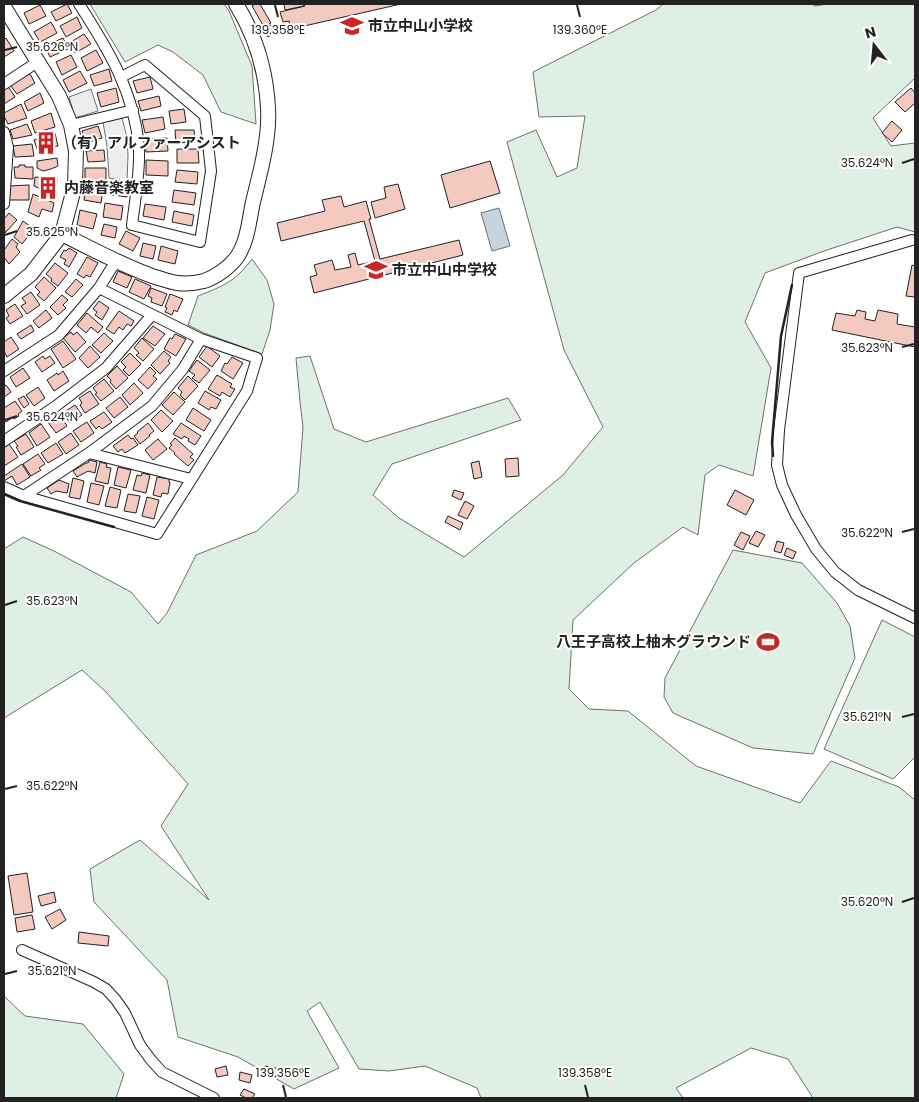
<svg xmlns="http://www.w3.org/2000/svg" width="919" height="1102" viewBox="0 0 919 1102" font-family="Poppins,'Noto Sans JP',sans-serif">
<rect width="100%" height="100%" fill="#fff"/>
<path fill="#e0efe3" stroke="#6f6f6f" d="M90 4H224L229 11 252 66 256 124 221 112 203 75 173 52 158 45 125 62Z
M663 4H812L815 6 827 4H915V78L873 118 891 146 915 143V232L897 227 824 251 765 273 745 322 771 368 753 476 719 465 705 475 698 535 683 527 634 563 573 620 569 689 589 709 628 711 696 766 800 803 831 761 899 787 915 800V1098H813L788 1059 751 1048 676 1088 683 1098H481L477 1088 425 1066 389 1071 359 1069 320 1002 307 1011 339 1068 294 1089 238 1057 178 1037 167 980 94 902 90 869 140 840 209 900 161 826 188 784 106 692 82 670 4 718V549L23 537 54 551 131 592 158 624 167 613 196 555 257 531 298 492 303 427 300 402 296 358 310 356 334 429 366 442 508 398 521 420 392 464 373 495 399 518 464 557 563 475 603 427 564 350 507 142 536 130 557 177 577 168 585 116 539 117 533 72 656 10Z
M252 259 267 280 274 304 270 330 262 354 204 333 188 325 198 296C223 286 235 282 252 259Z
M733 550 802 563 837 603 850 626 855 658 813 754 753 748 673 713 664 697 665 678Z
M882 620 915 637V757L893 779 824 749Z
M4 996 25 1016 83 1024 124 1074 116 1098H4Z"/>
<path fill="#ededed" stroke="#6f6f6f" d="M91 89 98 111 75 118 69 97Z
M122 118 127 137 128 156 127 181 109 178 107 146 103 122Z"/>
<path fill="#c7d3dd" stroke="#6f6f6f" d="M499 208 510 246 492 251 481 213Z"/>
<path fill="#f3c9c0" stroke="#222" d="M67 4 72 13 56 21 51 12Z
M255 4H260L271 23 264 27 252 6Z
M284 4H303L304 6 285 10Z
M304 4H401L291 29 289 21 283 22 280 12 305 6Z
M40 5 46 16 29 24 24 13Z
M77 17 82 28 66 37 60 26Z
M51 22 57 33 40 42 34 32Z
M271 25 275 33 268 37 264 28Z
M84 34 91 44 75 53 69 43Z
M6 38 14 51 4 57V40Z
M63 38 68 49 50 57 45 46Z
M96 50 103 63 87 71 81 58Z
M71 55 77 67 62 75 56 62Z
M109 69 112 81 94 86 90 75Z
M80 71 87 83 69 92 63 80Z
M30 74 35 83 17 94 10 85 22 77Z
M150 77 153 89 137 93 133 81Z
M7 85 15 97 4 104V87Z
M116 88 119 102 101 107 97 93Z
M911 88 915 93V103L905 112 895 102Z
M40 93 44 103 28 111 24 102Z
M159 96 161 106 141 111 138 101Z
M21 104 27 118 8 124 4 116V113Z
M184 109 186 122 171 124 169 111Z
M51 113 55 127 35 133 31 121Z
M163 117 165 129 145 133 142 120Z
M892 121 902 130 892 142 882 133Z
M27 124 32 135 13 139 10 130Z
M98 126 102 138 86 143 82 131Z
M175 130H194L195 142 176 143Z
M55 133 58 146 37 149 34 140Z
M167 138 168 151 146 152 145 139Z
M32 144 34 156 15 157 13 146Z
M177 149H198L199 163H177Z
M104 150 105 161 88 162 86 151Z
M57 158 58 166 51 169 43 171 37 168V161Z
M146 160 168 161V176L146 175Z
M490 161 500 193 450 208 441 175Z
M19 165H25V167H33V179L15 178 14 167H19Z
M85 168H106V180H85Z
M177 170 198 172 197 184 175 182Z
M35 177 57 179 56 193 52 192V196H43V190L34 186Z
M108 181 128 184 127 197 106 194Z
M398 184 405 209 375 218 371 202 386 198 384 187Z
M29 185V200H8L9 186Z
M86 187 103 190 101 203 84 200Z
M174 190 196 193 194 205 172 202Z
M33 194 54 203 52 212 42 209 39 217 28 212Z
M341 196 344 207 366 201 371 219H369L380 259 459 240 463 255 314 293 310 277 317 275 314 265 332 260 335 270 351 267 348 255 355 253 358 265 375 261 364 221 281 241 277 223 325 211 322 200Z
M105 203 123 206 121 220 103 217Z
M145 204 166 207 164 220 143 216Z
M80 210 97 214 93 229 77 225Z
M174 211 194 215 192 226 172 222Z
M9 213 17 220 5 233 4 219Z
M23 221 34 229 22 244 14 237Z
M104 224 117 227 115 238 101 235Z
M126 231 140 238 133 251 119 244Z
M12 239 18 244 16 247 20 252 9 264 4 257V250Z
M143 243 156 246 153 259 140 256Z
M161 246 178 251 175 264 158 260Z
M69 248 77 253 69 267 64 264 66 260 60 257 64 250 66 251Z
M87 257 98 263 90 277 86 275 84 278 77 274Z
M55 263 68 273 58 286 51 281 52 279 46 274Z
M912 265 915 266V297L906 296Z
M118 271 132 277 127 288 113 282Z
M44 277 56 288 44 301 37 295 40 292 35 287Z
M76 279 83 285 72 297 65 292Z
M135 279 151 286 144 299 129 292Z
M151 288 167 294 162 306 151 302 152 298 148 296Z
M31 292 40 305 27 314 21 306 26 303 22 298Z
M170 294 183 299 177 312 174 310 172 315 165 312 167 308 165 307Z
M62 295 68 300 63 305 66 308 58 315 50 307Z
M99 301 109 308 102 320 95 315 97 312 93 309Z
M15 304 23 316 10 324 6 318 9 316 6 310Z
M46 310 52 318 39 328 33 321Z
M857 310 866 312 865 319 875 321 878 310 898 314 897 324 915 327V347L832 330 836 313 855 316Z
M119 311 134 321 131 326 127 324 123 330 119 327 114 334 106 329Z
M87 313 103 327 98 333 91 327 86 333 77 325Z
M31 325 34 331 21 339 17 334Z
M153 326 165 334 155 346 143 338Z
M71 332 73 335 77 332 86 342 75 352 63 338Z
M104 333 113 341 101 353 92 345Z
M175 334 186 339 176 356 164 349 170 338 172 339Z
M11 337 19 349 7 357 4 351V342Z
M142 338 154 349 143 361 136 355 139 353 134 348Z
M63 341 76 359 63 368 51 349Z
M90 346 100 357 88 368 79 358Z
M207 346 220 356 212 367 199 357Z
M164 351 171 357 168 361 170 363 160 374 151 365Z
M130 353 141 364 129 376 123 370 126 367 121 362Z
M43 356 45 359 50 356 55 363 42 372 35 362Z
M232 357 243 363 233 379 221 371 225 363 227 364Z
M197 360 210 370 199 383 192 378 195 375 189 371Z
M117 366 128 378 116 389 110 382 111 380 107 376Z
M150 367 156 373 153 376 157 379 148 389 138 380Z
M23 368 30 378 16 387 10 377Z
M63 371 69 381 54 391 47 380 57 373 58 375Z
M217 375 232 384 230 387 235 389 230 397 222 392 220 396 208 389Z
M188 376 198 386 185 400 180 395 182 392 178 388Z
M104 379 114 391 101 401 95 394 97 393 93 388Z
M134 383 143 393 130 405 122 395Z
M6 385 11 392 4 397V386Z
M38 387 45 398 34 406 26 395Z
M90 391 99 404 85 413 80 405 82 403 79 398Z
M205 391 221 400 216 409 211 407 209 410 198 403Z
M174 392 185 402 173 415 162 405Z
M24 396 29 404 24 408 18 399Z
M120 397 128 407 114 418 106 408Z
M15 401 22 411 18 414 19 416 14 419 13 417 6 422 4 419V408Z
M75 405 82 415 70 423 63 413Z
M193 408 211 420 204 431 186 420Z
M161 410 173 421 162 432 151 420Z
M104 412 112 422 102 429 99 426 96 429 90 421Z
M60 415 67 426 56 433 48 422Z
M87 422 94 433 81 442 73 431Z
M148 423 154 431 149 435 150 436 140 444 134 436 138 433 137 432Z
M181 423 201 436 195 445 188 441 189 439 184 436 182 439 173 434Z
M41 424 50 437 37 446 29 433Z
M71 433 79 445 66 454 58 442Z
M26 434 34 447 21 455 16 447 18 446 14 441Z
M128 435 131 439 133 438 138 445 125 453 122 449 118 452 113 446Z
M175 438 193 454 190 457 194 460 188 466 174 454 175 453 169 448 172 445 170 444Z
M158 439 167 449 153 460 145 450Z
M56 443 63 454 48 463 41 453Z
M9 444 18 457 4 466V448Z
M38 454 45 464 39 468 41 470 31 476 23 464Z
M518 458 519 476 506 477 505 459Z
M89 460 97 462 95 473 88 471 77 477 73 471 86 463H88Z
M479 461 482 477 474 479 471 463Z
M100 462 107 464 106 467 111 468 108 484 95 481Z
M22 464 30 477 17 485 12 476 4 481V476Z
M118 467 131 470 126 488 114 485Z
M142 473 150 475 146 493 133 490 137 475 141 476Z
M157 477 169 479V482H170L168 494 162 493 161 497 153 495Z
M73 478 84 481 80 499 69 497Z
M59 480 69 484 67 493 56 491 51 494 47 488Z
M91 483 104 486 99 505 87 502Z
M110 487 121 490 117 508 105 506Z
M454 490 464 493 461 500 452 496Z
M735 490 754 500 746 515 727 505Z
M128 494 140 496 136 513 124 511Z
M147 497 159 500 154 519 142 516Z
M465 501 474 506 467 519 458 515Z
M448 516 463 523 460 530 445 522Z
M756 531 765 535 758 547 749 543Z
M741 532 750 536 743 550 734 545Z
M777 541 784 543 781 553 774 551Z
M787 548 796 552 793 559 784 555Z
M27 873 33 912 14 915 8 876Z
M54 892 56 902 41 906 38 896Z
M60 909 66 920 52 929 45 917Z
M32 915 35 929 17 932 15 918Z
M79 932 109 936 108 946 78 943Z
M226 1066 228 1075 217 1077 215 1069Z
M265 1066 280 1069 278 1078 263 1074Z
M240 1072 252 1075 250 1083 239 1080Z
M244 1089 255 1094 252 1098H246L240 1095Z"/>
<g fill="none" stroke-linecap="round" stroke-linejoin="round">
<defs>
<path id="street" d="M79 4C108 49 135 93 139 149 140 174 135 200 132 225L200 242 211 171 205 116 145 65 121 77
M4 84 39 61
M71 125 133 110
M4 132 8 147 4 204
M912 240 799 273 779 430 777 465 782 485 796 515 816 549 835 572 858 590 915 618
M99 288 116 261
M4 371 59 335 99 288 201 339 257 358 247 391 157 534 24 496 4 487
M4 441 56 406 106 368 152 315
M89 453 191 479
M24 496 89 453 152 406 183 369 201 339
M22 950 94 982 106 989 116 1000 125 1013 140 1045 151 1060 162 1072 214 1098"/>
<path id="secondary" d="M4 7 59 96 71 125 76 151 75 185 62 234 31 274 4 296
M62 234C92 249 123 266 155 277 162 279 170 282 177 283 185 284 196 283 204 281 216 277 230 267 237 257 248 241 249 220 253 202 260 173 270 138 268 108 266 71 256 36 236 4"/>
</defs>
<use href="#street" stroke="#222" stroke-width="12"/>
<use href="#secondary" stroke="#222" stroke-width="16"/>
<use href="#street" stroke="#fff" stroke-width="10"/>
<use href="#secondary" stroke="#fff" stroke-width="14"/>
<path stroke="#222" stroke-width="2.5" d="M773 456 772 442 781 336 792 285
M4 494 20 501 114 527"/>
</g>
<path fill="none" stroke="#222" stroke-width="2" d="M275 5 278 17M577 5 580 17M5 50 17 47M902 163 914 159M5 235 17 231M902 347 914 344M5 420 17 416M902 532 914 529M5 605 17 601M902 717 914 714M5 789 17 786M902 902 914 898M5 974 17 971M283 1085 286 1097M585 1085 588 1097"/>
<defs>
<symbol id="school-bare" viewBox="-9 -9 18 18"><path d="M0-5L7-2L0 1L-7-2ZM-4 1L0 2.5L4 1V4Q0 6-4 4Z" fill="#c62828" stroke="#fff" stroke-width="2.5" paint-order="stroke"/></symbol>
<symbol id="building-bare" viewBox="-9 -9 18 18"><path d="M-4-6H4V6H1V3H-1V6H-4ZM-2.5-4.3h1.7v1.8h-1.7ZM.8-4.3h1.7v1.8H.8ZM-2.5-1h1.7V.8h-1.7ZM.8-1h1.7V.8H.8Z" fill="#c62828" stroke="#fff" stroke-width="2.5" paint-order="stroke"/></symbol>
<symbol id="stadium-bare" viewBox="-9 -9 18 18"><path d="M0-5a6.5 5 0 1 0 0 10a6.5 5 0 1 0 0-10ZM-3.5-1.8h7v3.6h-7Z" fill="#c62828" stroke="#fff" stroke-width="2.5" paint-order="stroke"/></symbol>
</defs>
<g fill-rule="evenodd">
<use href="#school-bare" x="336" y="10" width="32" height="32"/>
<use href="#building-bare" x="30" y="127" width="32" height="32"/>
<use href="#building-bare" x="32" y="172" width="32" height="32"/>
<use href="#school-bare" x="360" y="254" width="32" height="32"/>
<use href="#stadium-bare" x="752" y="626" width="32" height="32"/>
</g>
<g text-anchor="middle" stroke-width="4" stroke-linejoin="round" paint-order="stroke">
<g font-size="15" font-weight="bold" fill="#222" stroke="#fff" text-anchor="start">
<text x="368" y="31">市立中山小学校</text>
<text x="62" y="148">（有）アルファーアシスト</text>
<text x="64" y="193">内藤音楽教室</text>
<text x="392" y="275">市立中山中学校</text>
<text x="751" y="647" text-anchor="end">八王子高校上柚木グラウンド</text>
</g>
</g>
<g font-size="12" text-anchor="middle" fill="#222" stroke="#fff" stroke-width="4" stroke-linejoin="round" paint-order="stroke">
<text x="278" y="34">139.358°E</text>
<text x="580" y="34">139.360°E</text>
<text x="52" y="51">35.626°N</text>
<text x="867" y="167">35.624°N</text>
<text x="52" y="236">35.625°N</text>
<text x="867" y="352">35.623°N</text>
<text x="52" y="421">35.624°N</text>
<text x="867" y="537">35.622°N</text>
<text x="52" y="605">35.623°N</text>
<text x="867" y="721">35.621°N</text>
<text x="52" y="790">35.622°N</text>
<text x="867" y="906">35.620°N</text>
<text x="52" y="975">35.621°N</text>
<text x="283" y="1077">139.356°E</text>
<text x="585" y="1077">139.358°E</text>
</g>
<rect width="919" height="1102" fill="none" stroke="#222222" stroke-width="10"/>
<g transform="translate(874 45) rotate(344)" stroke="#ffffff" stroke-width="4" paint-order="stroke">
<path d="M0-4L9 19L0 12L-9 19Z" fill="#222222"/>
<text y="-8" font-size="14" font-weight="bold" text-anchor="middle" fill="#222222">N</text>
</g>
</svg>
